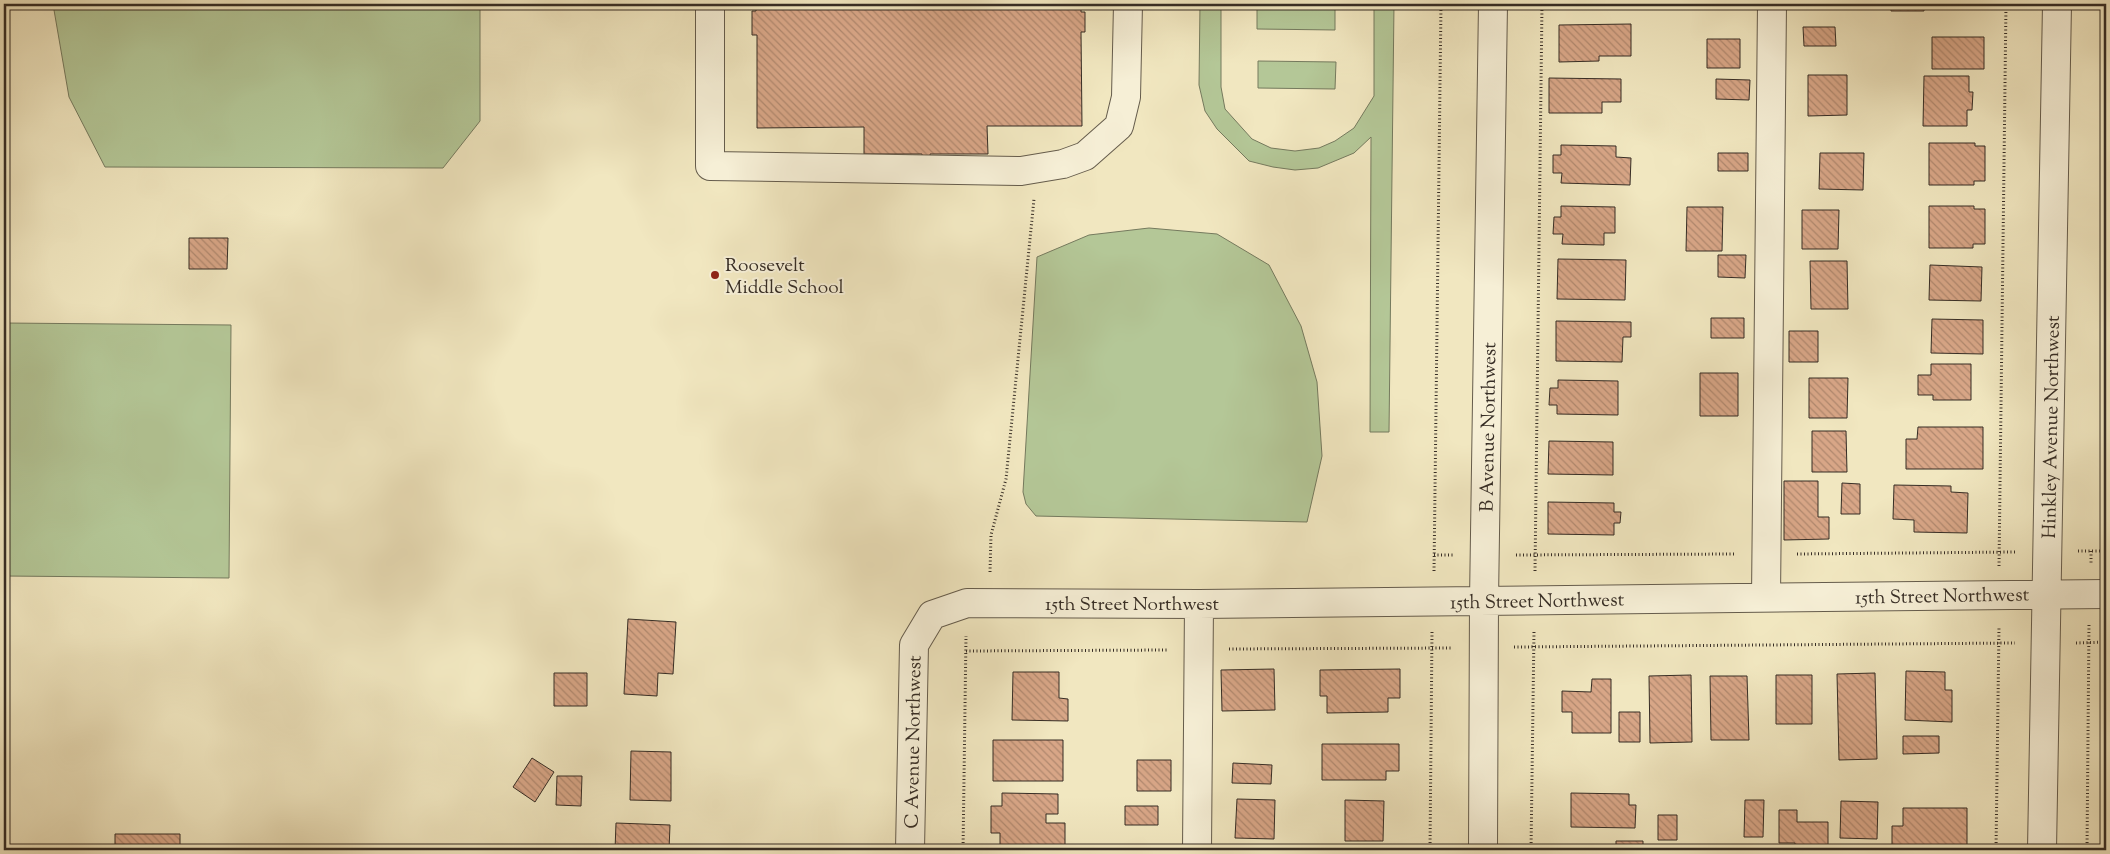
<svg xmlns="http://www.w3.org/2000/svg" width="2110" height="854" viewBox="0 0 2110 854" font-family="'Sorts Mill Goudy',serif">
<defs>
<pattern id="building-back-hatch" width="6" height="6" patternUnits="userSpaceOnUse" patternTransform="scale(1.25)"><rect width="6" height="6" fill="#d8a687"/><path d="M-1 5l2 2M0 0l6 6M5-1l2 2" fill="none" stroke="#b0886e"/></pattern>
</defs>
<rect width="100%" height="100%" fill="#f1e7c0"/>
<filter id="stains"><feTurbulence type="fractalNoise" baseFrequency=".004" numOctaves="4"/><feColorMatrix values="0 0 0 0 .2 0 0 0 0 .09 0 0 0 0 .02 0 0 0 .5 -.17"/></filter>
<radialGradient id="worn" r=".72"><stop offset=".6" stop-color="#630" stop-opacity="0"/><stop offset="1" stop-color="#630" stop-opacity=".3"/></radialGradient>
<path fill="#b4c797" stroke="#757a5e" d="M56 4H480V121L443 168 105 167 69 97 54 10Z
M1200 4H1221V87L1225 109 1252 139 1271 148 1295 151 1319 148 1335 141 1354 128 1374 96V4H1394L1389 432H1370L1371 137 1354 153 1318 168 1295 170 1273 167 1249 161 1217 129 1205 111 1199 85Z
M1257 4H1335V30L1257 29Z
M1258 61 1336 62 1335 89 1258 88Z
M1149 228 1217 234 1269 265 1301 326 1317 382 1322 456 1307 522 1036 516 1026 504 1023 492 1037 257 1089 235Z
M4 323 231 325 229 578 4 576Z"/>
<path fill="url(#building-back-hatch)" stroke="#362d25" d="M756 4H1081V12H1085V32H1081L1082 126H987L988 154H930L931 160H922V154H864V127L757 128V35H752V11H756Z
M1891 4H1924V11H1891Z
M1631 24V56H1599V61L1559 62V25Z
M1803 27H1835L1836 46H1804Z
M1932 37H1984V69H1932Z
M1707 39H1740V68H1707Z
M1808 75H1847V115L1808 116Z
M1924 76H1969V92H1973L1972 110H1967V126H1923Z
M1549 78 1621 79V102H1602V113H1549Z
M1716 79 1750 80 1749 100 1716 99Z
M1929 143H1975V146H1985V181H1974V185H1929Z
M1561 145 1616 146V157L1631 158 1630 185 1561 183 1562 173H1553V155H1561Z
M1718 153H1748V171H1718Z
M1820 153H1864L1863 190 1819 189Z
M1561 206 1615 207V233H1604V245L1562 244 1563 234H1553L1554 217H1561Z
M1929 206H1974V209H1985V244H1973V248H1929Z
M1687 207H1723L1722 251H1686Z
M1802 210H1839L1838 249H1802Z
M189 238H228L227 269H189Z
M1718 255H1746L1745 278 1718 277Z
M1558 259 1626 260 1625 300 1557 299Z
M1810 261H1847L1848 309H1811Z
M1930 265 1982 267 1981 301 1929 300Z
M1711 318H1744V338H1711Z
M1932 319 1983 320V354L1931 353Z
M1556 321 1631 322V337H1623L1622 362 1556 361Z
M1789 331H1818V362H1789Z
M1931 364H1971V400H1933V395H1918V375H1931Z
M1700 373H1738V416H1700Z
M1809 378H1848L1847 418H1809Z
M1558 380 1618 381V415L1557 414V405H1549L1550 388H1558Z
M1918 427H1983V469H1906V439H1917Z
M1812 431H1846L1847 472H1812Z
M1549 441 1613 442V475L1548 474Z
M1784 481H1818V517H1829V539L1784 540Z
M1842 483 1860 484V514H1841Z
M1894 485 1951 486V492L1968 493 1967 533 1914 532V520L1893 519Z
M1548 502 1614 503V512H1621L1620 523H1614V535L1548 534Z
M628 619 676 622 673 674 658 673 657 696 624 694Z
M1274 669 1275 710 1222 711 1221 670Z
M1400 669V698H1388V712L1327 713V696H1320V670Z
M1906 671 1945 672V690H1952V722L1905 720Z
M1013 672H1059V698L1068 699V721L1012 720Z
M554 673H587V706H554Z
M1875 673 1877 759 1839 760 1837 674Z
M1691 675 1692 742 1650 743 1649 676Z
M1776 675H1812V724H1776Z
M1710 676H1747L1749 740H1711Z
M1592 679H1611V733H1572V712H1562V691L1591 692Z
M1619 712H1640V742H1619Z
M1903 736H1939V753L1903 754Z
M993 740H1063V781H993Z
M1322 744H1399V771H1386V780H1322Z
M631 751 671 752V801L630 800Z
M532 758 554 772 535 802 513 787Z
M1137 760H1171V791H1137Z
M1233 763 1272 765 1271 784 1232 783Z
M557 776H582L581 806 556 805Z
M1002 793 1058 794V814H1046V823H1065V848H1000V833H991V806H1002Z
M1571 793 1629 794V805H1636L1635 828 1571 827Z
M1237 799 1275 800 1274 839 1235 838Z
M1345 800 1384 801 1383 841H1345Z
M1745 800H1764L1763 837H1744Z
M1841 801 1878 802 1877 839 1840 838Z
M1125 806H1158V825H1125Z
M1903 808H1967V848H1914V850H1892V826H1903Z
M1779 810H1797V822H1828V850H1795V843H1779Z
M1658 815H1677V840H1658Z
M616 823 670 825 669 850H615Z
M115 834H180V850H115Z
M1616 841H1643V850H1616Z"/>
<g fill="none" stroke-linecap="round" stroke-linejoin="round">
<defs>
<path id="minor" d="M710 4V166L1021 171 1063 164 1085 156 1119 126 1126 97 1128 4
M1766 597 1772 4
M910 850 914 645 932 615 967 603 1199 604 2106 594
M1197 850 1199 604
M1483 850 1484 600 1493 4
M2042 850 2057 4"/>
</defs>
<use href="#minor" stroke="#655c4c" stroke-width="30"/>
<path stroke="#362d25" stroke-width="3" stroke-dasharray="1 2.5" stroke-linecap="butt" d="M2078 551H2106
M2091 551V563
M2105 551 2106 440
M1797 554 2016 552
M1434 555H1453
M1516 555 1736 554
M1999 566 2006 4
M1434 571 1441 4
M1535 571 1542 4
M990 572 991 535 1006 479 1034 199
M2076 643 2106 642
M1514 647 2015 643
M1229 649 1451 648
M966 651 1168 650
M963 850 966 636
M1430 850 1432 631
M1531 850 1534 631
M1996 850 1999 626
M2087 850 2089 623"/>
<use href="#minor" stroke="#f6efd6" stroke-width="28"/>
</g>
<circle fill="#8f2418" stroke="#f6efd6" stroke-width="2" cx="715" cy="275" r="5"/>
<g text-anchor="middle" stroke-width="4" stroke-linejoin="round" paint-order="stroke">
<g font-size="19" fill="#362d25" stroke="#f6efd6" text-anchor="start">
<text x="725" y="271">Roosevelt<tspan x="725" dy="22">Middle School</tspan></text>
</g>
<g font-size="19" fill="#362d25" stroke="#f6efd6">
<text transform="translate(1487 427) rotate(-89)" y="7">B Avenue Northwest</text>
<text transform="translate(2050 427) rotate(-89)" y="7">Hinkley Avenue Northwest</text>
<text transform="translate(1942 595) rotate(-1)" y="7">15th Street Northwest</text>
<text transform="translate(1537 600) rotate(-1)" y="7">15th Street Northwest</text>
<text x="1132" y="610">15th Street Northwest</text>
<text transform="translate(912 742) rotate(-89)" y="7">C Avenue Northwest</text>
</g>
</g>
<rect width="2110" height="854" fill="none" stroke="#f1e7c0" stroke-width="20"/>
<rect x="5" y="5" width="2100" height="844" fill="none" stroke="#362d25" stroke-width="2.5"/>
<rect x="10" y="10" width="2090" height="834" fill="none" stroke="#362d25"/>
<rect width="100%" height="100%" filter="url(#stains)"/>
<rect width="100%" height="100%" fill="url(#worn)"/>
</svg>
